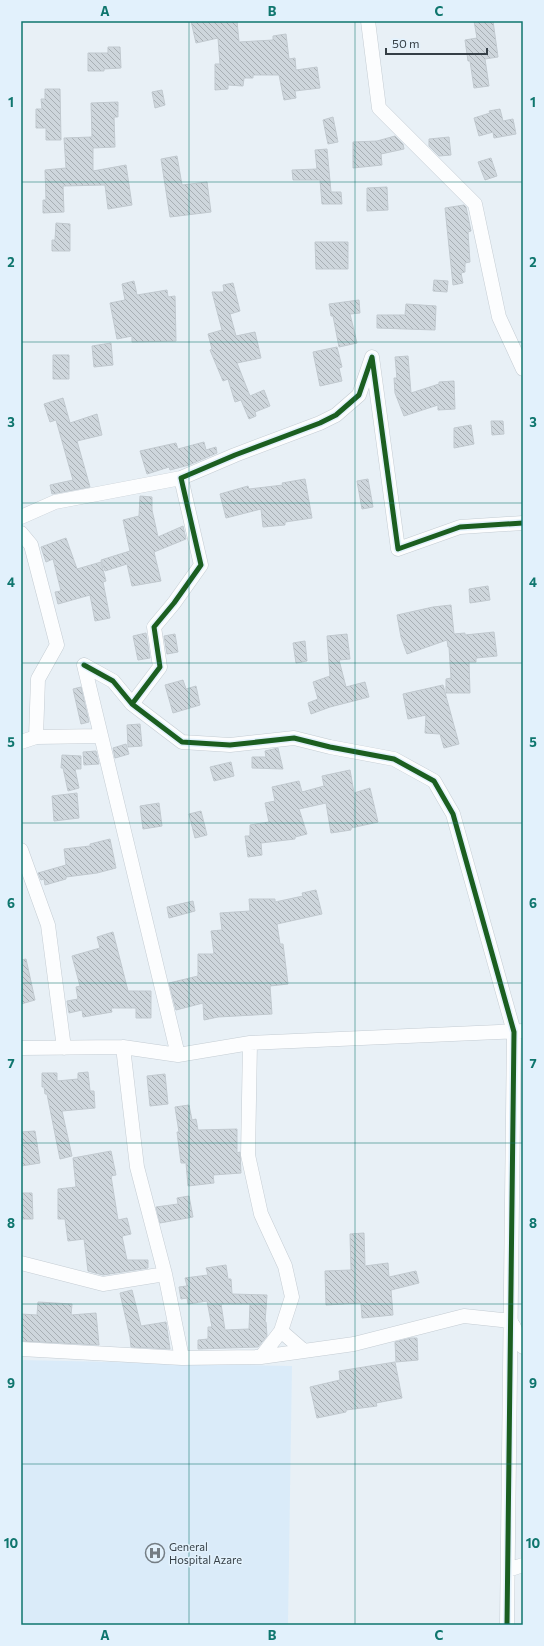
<svg xmlns="http://www.w3.org/2000/svg" width="544" height="1646" viewBox="0 0 544 1646" font-family="Commissioner,sans-serif">
<defs>
<pattern id="building-back-hatch" width="6" height="6" patternUnits="userSpaceOnUse"><rect width="6" height="6" fill="#ced6dc"/><path d="M-1 5l2 2M0 0l6 6M5-1l2 2" fill="none" stroke="#a8afb4"/></pattern>
</defs>
<rect width="100%" height="100%" fill="#e8f0f6"/>
<path fill="#daebf9" d="M21 1360 292 1366 288 1625H21Z"/>
<path fill="url(#building-back-hatch)" stroke="#c1c9cf" fill-rule="evenodd" d="M191 21H237L239 42 273 40V36L286 34 289 59 295 58 296 70 317 67 320 88 295 91 296 98 284 100 279 75H253V78H244L243 86 228 85V89L215 90V64H220L218 38 196 43Z
M474 21H493L498 57 485 59 489 86 474 88 470 61H468L465 40 477 38Z
M108 47H120L121 68 104 69V71H88V53H108Z
M45 89H60L61 140H46V128H36V109H42L41 99H45Z
M162 90 165 105 155 108 152 92Z
M118 102V117H114L115 147 93 148V171L126 165 132 205 108 209 105 185 63 186 64 212 43 213V200H46L45 170 66 168 64 138 92 137 91 103Z
M500 109 503 121 513 119 516 134 494 138 493 132 479 136 474 118 490 113 489 111Z
M333 117 338 142 328 144 323 120Z
M395 136 403 144 404 149 381 154 382 165 353 168V142L377 141Z
M449 137 451 155 439 156 429 146V139Z
M327 149 331 192H341L342 204H322L320 180H293L292 170 317 169 315 150Z
M177 156 182 185 207 182 211 212 170 217 161 159Z
M491 158 497 176 485 180 478 162Z
M387 187 388 210 367 211V188Z
M464 205 466 207 471 231 468 232 470 262 465 263V272L461 273 463 283 453 285 445 208Z
M56 223 70 224V251H52V240H55Z
M315 242H348V269H316Z
M434 280 448 281 447 292 433 291Z
M134 281 137 295 167 290 168 297 175 296 176 341 132 342V336L117 339 110 303 125 300 122 284Z
M233 283 240 311 230 314 236 336 255 332 261 358 237 363 250 396 264 390 270 406 255 412 256 416 249 419 241 400 235 402 228 379 223 381 210 350 212 349 208 334 222 330 212 292H224L223 285Z
M359 300 360 313 350 314 357 343 339 347 333 316H331L329 304Z
M406 304 436 306 435 330 377 328V315H405Z
M111 343 113 365 94 367 92 346Z
M337 347 342 367 339 368 342 381 320 386 313 352Z
M53 355H69V379H53Z
M408 356 411 393 439 384V382L454 381 455 409 438 410V405L404 416 395 393 394 378H397L395 357Z
M63 398 70 423 97 414 102 435 77 441 90 487 52 494 50 485 73 480 56 420 50 422 44 404Z
M491 421H503L504 434 492 435Z
M471 425 474 444 454 448V428Z
M204 442 206 450 216 447 217 453 189 465 170 470 169 467 147 474 140 451 176 443 178 449Z
M305 479 312 518 285 522V525L263 527 261 509 226 518 220 494 248 486 249 489 283 485 282 483Z
M368 479 373 507 362 509 357 481Z
M140 496 152 497V510L158 537 183 526 186 539 154 552 161 581 132 586 127 564 105 571 101 560 130 551 123 520 139 516Z
M66 538 77 569 101 562 106 581 103 582 110 618 95 621 90 595 58 604 55 592 61 591 53 559 46 562 41 547Z
M488 586 490 600 470 603 469 589Z
M451 605 454 634 465 633V635L494 632 497 656 476 658V662H469L470 693H446V679L451 678 449 647H448L447 640 407 654 401 637 397 615 433 607Z
M146 633 150 658 138 660 133 636Z
M175 634 178 652 167 654 164 636Z
M347 634 350 659 339 660 346 687 365 682 369 697 330 707 311 714 308 703 318 699 313 682 330 676 327 636Z
M305 641 307 661 296 663 293 643Z
M183 680 186 689 196 686 200 705 173 713 165 685Z
M443 685 459 744 444 748 440 734 425 733 426 715 408 719 403 694Z
M81 687 89 722 81 724 73 689Z
M140 724 142 746 128 747 127 725Z
M126 744 129 754 115 758 113 748Z
M278 748 283 769 252 768V757H266L265 751Z
M96 751 99 764 84 765 83 752Z
M62 755 81 756V769H75L79 788 68 791 63 768H61Z
M231 762 234 776 214 781 210 767Z
M350 770 354 793 370 788 378 822 351 828V830L331 833 326 803 299 809 307 834 295 837V839L261 843 262 855 248 857 245 836H250V825L269 822 265 803 275 801 272 787 299 781 302 792 324 786 322 776Z
M77 793 79 818 54 821 52 796Z
M159 803 162 826 143 829 140 806Z
M201 811 207 835 195 838 189 814Z
M110 839 116 868 97 873 66 877V879L45 885 44 879 41 880 38 873 66 865 64 849 90 846V844Z
M316 890 322 914 277 924 280 944H283L288 984 270 986 272 1014 218 1017 204 1020 203 1003 176 1010 169 983 198 976V954H214L211 931 222 930 220 913 250 911 249 899H275V902L303 896 302 893Z
M193 901 195 911 169 918 167 907Z
M113 932 128 991H151V1018H136V1008H111L112 1012 83 1017 82 1010 69 1013 67 1001 78 999 76 987 80 986 72 956 100 948 97 937Z
M26 959 35 1000 21 1004V960Z
M88 1072 90 1091H94L95 1108 62 1111 72 1156 60 1159 47 1094H45L44 1087H42V1073H57V1081L78 1079V1073Z
M165 1074 168 1104 150 1106 147 1076Z
M189 1105 192 1120 196 1119 198 1130 237 1129V1153L240 1152 241 1173 213 1175 214 1183 188 1186 186 1163H181L177 1132H179L175 1107Z
M35 1131 40 1163 21 1166V1132Z
M111 1151 116 1175 111 1176 118 1220 127 1218 131 1234 122 1236 127 1260H148V1268L103 1275 88 1271 84 1239 68 1241 65 1219H58V1189L76 1187 73 1158Z
M21 1193H32L33 1219H21Z
M189 1196 193 1217 160 1223 156 1207 178 1204 177 1198Z
M364 1233 365 1266 388 1263 389 1277 416 1271 419 1283 391 1290 393 1315 362 1318 361 1303 326 1305 325 1271 351 1270 350 1234Z
M226 1265 228 1279H231L232 1294 267 1295 265 1322H266L267 1336 258 1347 198 1349V1340L208 1339V1327H212L207 1301 188 1304 187 1298 181 1299 179 1287 187 1286 185 1278 208 1275 206 1268ZM221 1304H250L249 1329 225 1330Z
M132 1290 141 1326 166 1322 170 1349 131 1347 130 1337 120 1293Z
M38 1302 72 1304 71 1315 96 1313 99 1345 21 1341V1314L37 1315Z
M411 1338H417L418 1360 396 1362 395 1342Z
M395 1362 402 1398 376 1403 377 1406 346 1410V1412L317 1418 310 1387 340 1380 339 1371Z"/>
<g fill="none" stroke-linecap="round" stroke-linejoin="round">
<defs>
<path id="minor" d="M368 21 379 108 475 204 499 317 523 369
M21 517 55 502 181 478
M21 533 31 545 57 645 38 679 36 737
M84 665 113 681 132 704 182 742 230 745 294 738 330 747 394 759 434 781 453 814 514 1032 507 1625
M84 665 178 1055
M132 704 160 667 154 627 174 603 201 565 181 478 235 455 320 423 336 415 359 395 372 357 398 549 460 527 523 523
M21 742 36 737 101 736
M21 850 48 925 64 1048
M250 1043 248 1155 261 1214 285 1266 292 1297 281 1331 261 1357
M123 1047 137 1167 165 1274 182 1358
M21 1048 123 1047 178 1055 250 1043 523 1031
M21 1263 103 1284 165 1274
M513 1325 523 1347
M281 1331 304 1351
M21 1349 182 1358 261 1357 354 1344 464 1316 511 1321
M508 1570 523 1565"/>
</defs>
<use href="#minor" stroke="#c4ccd3" stroke-width="15"/>
<use href="#minor" stroke="#fcfdfe" stroke-width="14"/>
<defs>
<path id="cycleway" d="M84 665 113 681 132 704 182 742 230 745 294 738 330 747 394 759 434 781 453 814 514 1032 507 1625
M132 704 160 667 154 627 174 603 201 565 181 478 235 455 320 423 336 415 359 395 372 357 398 549 460 527 523 523"/>
</defs>
<use href="#cycleway" stroke="#e2f1fc" stroke-width="8"/>
<use href="#cycleway" stroke="#1b5e20" stroke-width="5"/>
</g>
<path fill="none" stroke="#0f766e" stroke-width="1" stroke-opacity="0.55" d="M189 21V1625M355 21V1625M21 182H523M21 342H523M21 503H523M21 663H523M21 823H523M21 983H523M21 1143H523M21 1304H523M21 1464H523"/>
<defs>
<symbol id="hospital-ring" viewBox="-11 -11 22 22"><circle r="9.5" fill="#e2f1fc" stroke="#747d84" stroke-width="1.5"/><path d="M-5-5h3v3.5h4V-5h3V5h-3V1.5h-4V5h-3Z" fill="#747d84"/></symbol>
</defs>
<g fill-rule="evenodd">
<use href="#hospital-ring" x="144" y="1542" width="22" height="22"/>
</g>
<g text-anchor="middle" stroke-width="3" stroke-linejoin="round" paint-order="stroke">
<g font-size="11" fill="#353f46" stroke="#e2f1fc" text-anchor="start">
<text x="169" y="1551">General<tspan x="169" dy="13">Hospital Azare</tspan></text>
</g>
</g>
<rect width="544" height="1646" fill="none" stroke="#e2f1fc" stroke-width="44"/>
<path d="M386 48v6h101v-6" fill="none" stroke="#353f46" stroke-width="2"/>
<text x="392" y="48" font-size="12" fill="#353f46" stroke="#e2f1fc" stroke-width="3" paint-order="stroke">50 m</text>
<rect x="22" y="22" width="500" height="1602" fill="none" stroke="#0f766e" stroke-width="1.5"/>
<g font-size="13" text-anchor="middle" font-weight="bold" fill="#0f766e">
<text x="105" y="16">A</text>
<text x="272" y="16">B</text>
<text x="439" y="16">C</text>
<text x="11" y="107">1</text>
<text x="533" y="107">1</text>
<text x="11" y="267">2</text>
<text x="533" y="267">2</text>
<text x="11" y="427">3</text>
<text x="533" y="427">3</text>
<text x="11" y="587">4</text>
<text x="533" y="587">4</text>
<text x="11" y="747">5</text>
<text x="533" y="747">5</text>
<text x="11" y="908">6</text>
<text x="533" y="908">6</text>
<text x="11" y="1068">7</text>
<text x="533" y="1068">7</text>
<text x="11" y="1228">8</text>
<text x="533" y="1228">8</text>
<text x="11" y="1388">9</text>
<text x="533" y="1388">9</text>
<text x="11" y="1548">10</text>
<text x="533" y="1548">10</text>
<text x="105" y="1640">A</text>
<text x="272" y="1640">B</text>
<text x="439" y="1640">C</text>
</g>
</svg>
